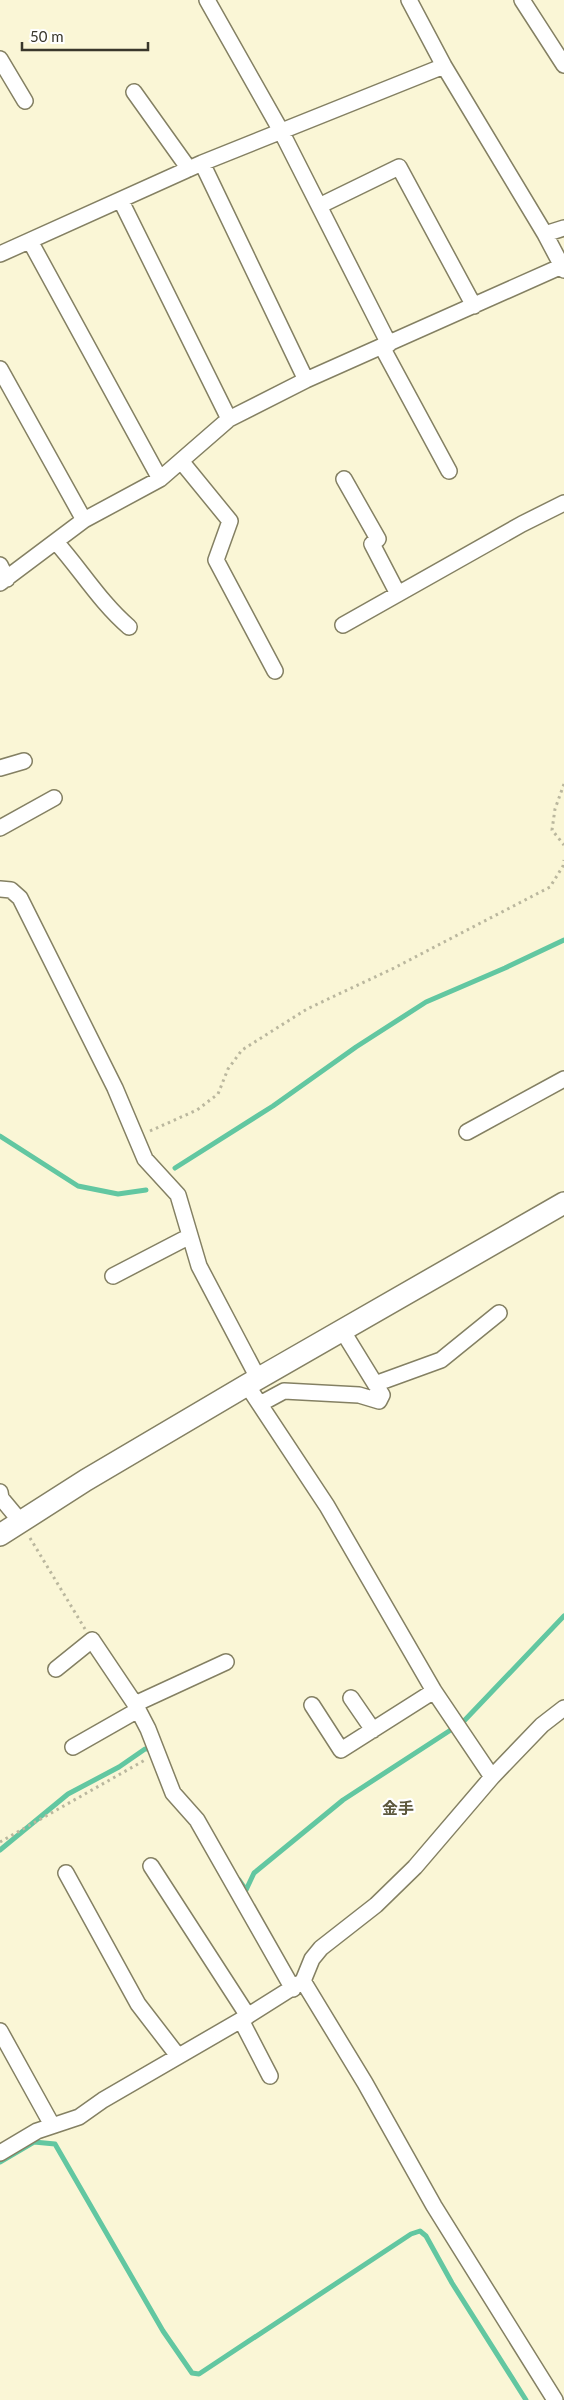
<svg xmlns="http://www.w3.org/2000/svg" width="564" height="2400" viewBox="0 0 564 2400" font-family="Lato,'Noto Sans JP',sans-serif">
<rect width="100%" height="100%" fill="#faf6d6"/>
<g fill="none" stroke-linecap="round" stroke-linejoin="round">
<path stroke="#62c7a1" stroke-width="5" d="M0 1136 78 1186 118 1194 146 1190
M175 1168 273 1106 356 1047 426 1002 505 968 564 940
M0 1850 68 1794 119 1767 145 1749H155
M239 1880 246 1890 254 1873 343 1800 463 1722 564 1616
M0 2162 34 2142 55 2144 163 2331 192 2373 199 2374 411 2234 420 2231 426 2236 452 2283 526 2400"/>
<defs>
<path id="street" d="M207 0 281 131 389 344
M409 0 444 66 545 234 564 270
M522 0 564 65
M0 59 25 101
M134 92 189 169
M202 163 306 380
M121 201 229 419
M319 206 399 167 474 306
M545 234 564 228
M30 241 160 479
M0 254 202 163 444 66
M382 347 449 471
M0 369 84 520
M181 461 230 521 216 560 275 671
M344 479 378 539 372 544 398 594
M56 542C81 570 100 602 129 627
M0 565 7 579
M0 583 84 520 160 479 229 419 306 380 562 266
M343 625 522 524 564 503
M0 768 24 761
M0 828 54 798
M0 889 11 890 20 898 115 1088 145 1159 178 1195 199 1266 258 1378
M467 1132 564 1079
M113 1276 190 1236
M375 1384 441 1360 499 1313
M247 1385 327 1506 434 1691 492 1777
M260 1404 284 1391 359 1395 379 1401 382 1395 342 1330
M0 1492 1 1498 21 1522
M226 1662 135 1704 148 1729 173 1793 197 1820 293 1989
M56 1669 92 1640 135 1704
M351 1698 373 1730
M312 1705 341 1750 434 1691
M73 1747 138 1710
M151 1866 248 2016
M66 1873 138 2004 178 2056
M303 1981 365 2083 434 2206 555 2400
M241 2020 270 2076
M0 2031 52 2125
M0 2153 37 2131 79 2117 103 2100 241 2020 303 1981 312 1959 321 1948 376 1905 415 1867 492 1777 542 1725 564 1708"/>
<path id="secondary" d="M0 1535 86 1480 247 1385 564 1203"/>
</defs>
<use href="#street" stroke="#848063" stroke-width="18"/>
<use href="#secondary" stroke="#848063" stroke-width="24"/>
<path stroke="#bab79e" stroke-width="3" stroke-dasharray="2.5 4" stroke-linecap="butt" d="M564 784 555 809 552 830 564 845
M150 1131 197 1110 218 1094 228 1069 242 1050 307 1009 394 968 550 887 563 866 564 860
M30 1538 85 1629
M0 1842 145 1760"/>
<use href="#street" stroke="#fff" stroke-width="15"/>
<use href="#secondary" stroke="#fff" stroke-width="21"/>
</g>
<g text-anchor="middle" stroke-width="4.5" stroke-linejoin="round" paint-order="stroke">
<g font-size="16" font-weight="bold" fill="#5b573c" stroke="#fff">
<text x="398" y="1814">金手</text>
</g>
</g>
<path d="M22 42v8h126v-8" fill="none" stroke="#39372b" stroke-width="2.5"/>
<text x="30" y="42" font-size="15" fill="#39372b" stroke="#ffffff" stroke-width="4" paint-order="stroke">50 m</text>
</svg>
